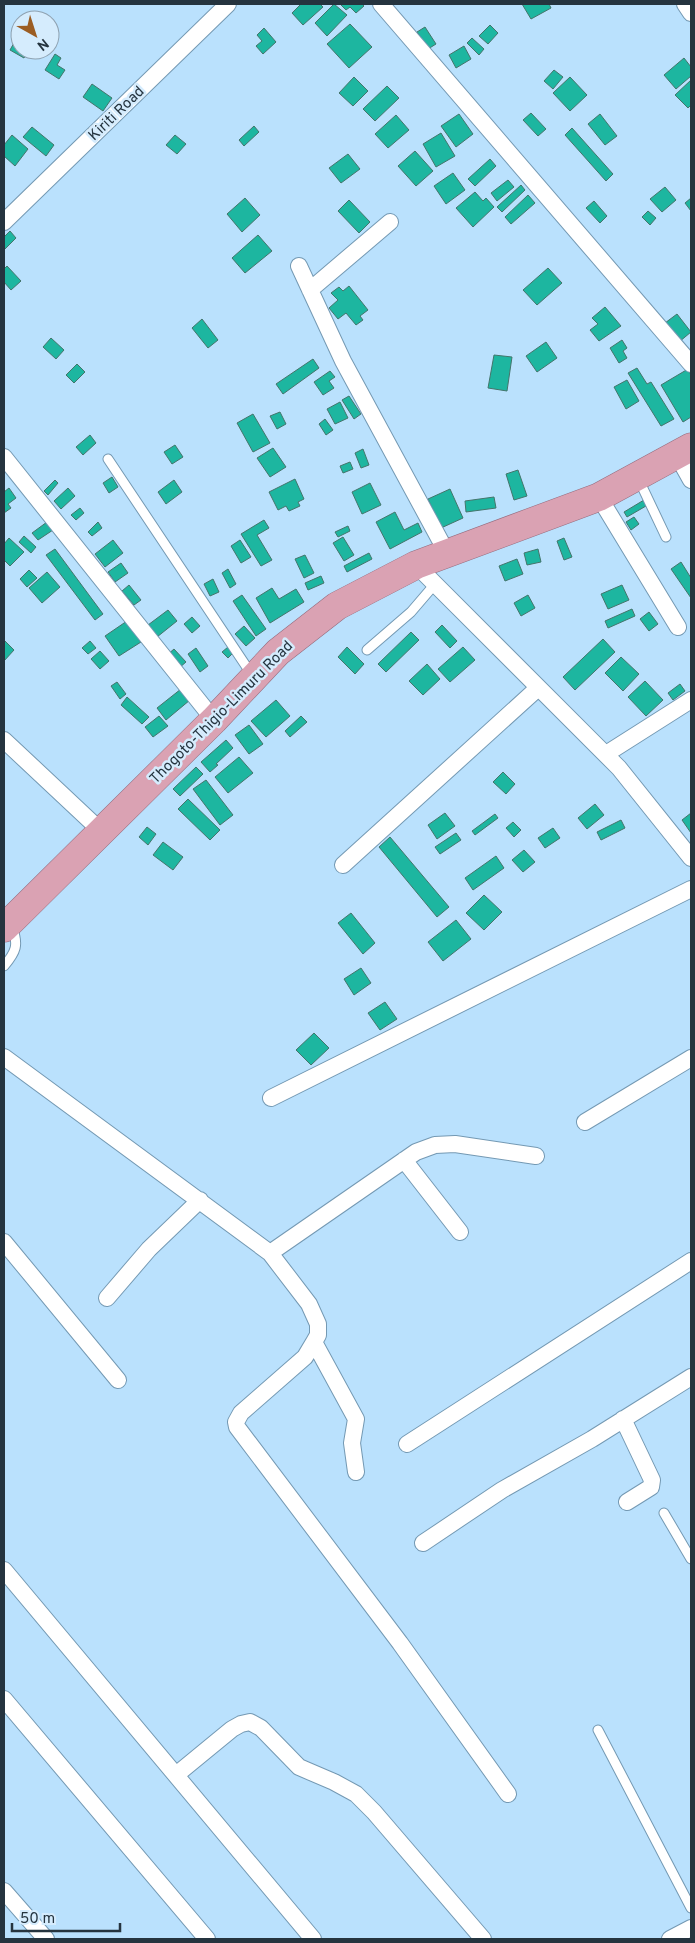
<svg xmlns="http://www.w3.org/2000/svg" width="695" height="1943" viewBox="0 0 695 1943" font-family="Overpass,sans-serif">
<rect width="100%" height="100%" fill="#bae1fd"/>
<path fill="#1db6a0" stroke="#44756b" d="M301 4H320L323 7 303 25 292 13Z
M334 4 347 15 327 36 315 23Z
M340 4H362L364 6 356 13 350 7 346 10Z
M522 4H549L551 8 531 19Z
M350 24 372 47 349 68 327 44Z
M490 25 498 33 488 44 479 36Z
M425 27 436 44 428 49 417 32Z
M264 28 276 42 263 54 256 46 262 41 257 35Z
M20 32V50H29L24 58 10 50Z
M472 38 484 49 479 55 467 43Z
M464 46 471 59 456 68 449 55Z
M55 54 61 58 57 65 65 70 59 79 45 70Z
M684 58 691 67V76L676 89 664 75Z
M554 70 563 77 553 89 544 81Z
M354 77 368 91 353 106 339 93Z
M570 77 587 95 570 111 553 93Z
M691 80V105L688 108 675 95Z
M92 84 112 98 103 111 83 97Z
M387 86 399 98 375 121 363 109Z
M531 113 546 129 538 136 523 120Z
M459 114 473 134 456 147 441 126Z
M600 114 617 136 605 145 588 124Z
M396 115 409 130 388 148 375 134Z
M254 126 259 132 244 146 239 140Z
M32 127 54 145 46 156 23 137Z
M572 128 613 174 606 181 565 135Z
M441 133 455 156 436 167 423 144Z
M12 135 28 149 15 166 4 156V145Z
M175 135 186 144 177 154 166 145Z
M415 151 433 171 416 186 398 166Z
M348 154 360 169 341 183 329 168Z
M490 159 496 166 475 186 468 179Z
M453 173 465 190 446 204 434 186Z
M508 180 514 187 497 201 491 193Z
M521 185 525 190 502 212 497 207Z
M665 187 676 200 662 212 650 199Z
M475 192 483 201 486 198 494 207 473 227 456 208Z
M528 195 535 203 511 224 505 217Z
M245 198 260 215 242 232 227 214Z
M691 198V211L685 203Z
M349 200 370 222 359 233 338 211Z
M594 201 607 216 600 223 586 208Z
M648 211 656 218 650 225 642 217Z
M10 231 16 238 4 250V237Z
M258 235 272 251 245 273 232 258Z
M7 266 21 281 11 290 4 282V269Z
M548 268 562 283 537 305 523 290Z
M349 286 368 310 360 316 363 320 356 325 346 313 338 319 329 308 338 300 331 293 339 287 343 291Z
M605 307 621 326 599 341 590 330 598 324 592 318Z
M677 314 691 332 679 342 665 323Z
M202 319 218 340 208 348 192 328Z
M51 338 64 350 56 359 43 347Z
M622 340 627 348 623 351 627 358 619 363 610 348Z
M546 342 557 358 537 372 526 356Z
M494 355 512 357 507 391 488 388Z
M313 359 319 368 283 394 276 384Z
M77 364 85 372 74 383 66 375Z
M637 368 647 384 651 382 674 419 661 426 628 373Z
M688 369 691 375V417L683 422 661 385Z
M330 371 335 377 329 381 334 388 323 395 314 382Z
M627 380 639 401 626 409 614 387Z
M349 396 361 414 354 419 342 400Z
M340 402 348 418 335 424 327 409Z
M280 412 286 424 277 429 270 416Z
M253 414 270 443 253 452 237 423Z
M325 419 333 430 326 435 319 424Z
M90 435 96 443 83 455 76 447Z
M175 445 183 457 172 464 164 452Z
M273 448 286 467 270 477 257 458Z
M363 449 369 465 361 468 355 453Z
M350 462 353 469 343 473 340 466Z
M518 470 527 496 514 500 506 474Z
M112 477 118 487 109 493 103 483Z
M295 479 304 499 298 502 300 506 289 511 286 506 278 510 269 492Z
M55 480 58 483 48 495 44 491Z
M174 480 182 492 166 504 158 492Z
M370 483 381 505 362 514 352 492Z
M9 488 16 498 8 504 11 508 4 513V492Z
M68 488 75 496 61 509 54 501Z
M450 489 463 518 441 528 428 499Z
M494 497 496 508 466 512 465 501Z
M644 500 646 506 627 517 624 512Z
M80 508 84 513 76 520 71 515Z
M395 512 404 530 418 523 422 532 390 549 376 522Z
M634 517 639 524 631 530 626 522Z
M264 520 269 528 257 535 272 560 261 566 241 534Z
M47 522 53 530 38 540 32 533Z
M98 522 102 528 92 536 88 532Z
M348 526 350 531 338 537 335 532Z
M24 536 36 547 31 553 19 542Z
M343 537 354 555 344 561 333 543Z
M9 538 24 552 10 566 4 560V544Z
M564 538 572 557 564 560 557 541Z
M113 540 123 553 105 567 95 554Z
M240 540 251 557 241 563 231 546Z
M55 549 103 614 95 620 46 555Z
M538 549 541 562 527 565 524 553Z
M369 553 372 559 347 572 344 566Z
M305 555 314 573 304 578 295 559Z
M517 559 523 574 505 581 499 566Z
M681 562 691 578V598L671 569Z
M121 563 128 573 115 582 108 572Z
M228 569 236 584 230 588 222 573Z
M29 570 37 578 27 587 20 579Z
M47 572 60 587 42 603 29 588Z
M321 576 324 583 308 590 305 583Z
M213 579 219 592 210 596 204 584Z
M129 585 141 600 134 605 122 591Z
M622 585 629 600 608 609 601 594Z
M272 588 279 599 296 589 304 602 270 623 256 598Z
M242 595 266 629 256 636 233 601Z
M528 595 535 608 521 616 514 603Z
M632 609 635 616 608 628 605 621Z
M168 610 177 621 157 637 148 625Z
M649 612 658 624 649 631 640 619Z
M192 617 200 626 192 633 184 624Z
M127 621 141 642 119 656 105 636Z
M442 625 457 641 450 648 435 632Z
M244 626 255 638 246 646 235 634Z
M411 632 419 640 386 672 378 664Z
M603 639 615 652 575 690 563 677Z
M4 640 14 650 4 661Z
M90 641 96 648 88 654 82 648Z
M228 647 233 653 228 658 222 652Z
M347 647 364 664 355 674 338 657Z
M463 647 475 660 450 682 438 669Z
M196 648 208 666 200 672 188 654Z
M174 649 186 662 179 668 167 655Z
M100 651 109 661 100 669 91 659Z
M621 657 639 674 623 691 605 673Z
M427 664 440 679 423 695 409 681Z
M645 681 663 700 646 716 628 697Z
M117 682 126 694 120 699 111 686Z
M680 684 685 691 673 700 668 693Z
M181 689 190 700 166 720 157 708Z
M127 697 149 717 142 724 121 705Z
M276 700 290 716 266 737 251 721Z
M159 716 168 726 153 737 145 727Z
M301 716 307 722 290 737 285 731Z
M249 725 263 744 249 754 235 735Z
M226 740 233 748 216 764 218 765 210 772 201 762Z
M239 757 253 773 228 793 215 777Z
M196 767 203 774 180 796 173 789Z
M503 772 515 784 506 794 493 782Z
M206 780 233 815 220 825 193 789Z
M188 799 220 830 210 840 178 809Z
M595 804 604 815 587 829 578 818Z
M445 813 455 826 437 839 428 825Z
M691 813V833L682 820Z
M495 814 498 818 475 835 472 831Z
M621 820 625 828 601 840 597 832Z
M513 822 521 830 514 837 506 828Z
M147 827 156 834 148 845 139 837Z
M553 828 560 838 545 848 538 838Z
M456 833 461 840 440 854 435 847Z
M390 837 449 907 437 917 379 847Z
M163 842 183 857 173 870 153 855Z
M524 850 535 862 523 872 512 860Z
M496 856 504 868 473 890 465 878Z
M484 895 502 912 484 930 466 913Z
M351 913 375 943 363 954 338 923Z
M456 920 471 939 443 961 428 942Z
M361 968 371 983 354 995 344 979Z
M385 1002 397 1019 380 1030 368 1013Z
M314 1033 329 1048 311 1065 296 1050Z"/>
<g fill="none" stroke-linecap="round" stroke-linejoin="round">
<defs>
<path id="service" d="M108 459 252 675
M638 478 666 537
M367 650 411 612 435 584
M4 966C16 952 19 945 12 927
M664 1513 691 1559
M598 1730 691 1908"/>
<path id="minor" d="M381 4 691 364
M685 4 691 13
M4 222 228 4
M299 266 343 361 447 553
M310 290 390 222
M677 455 691 480
M4 457 214 720
M599 497 678 627
M416 565 619 768 691 858
M4 740 101 831
M606 754 691 700
M343 865 538 688
M4 1057 270 1253 309 1304 318 1324V1335L314 1342 305 1357 241 1413 236 1422 237 1427 400 1643 508 1794
M271 1098 691 889
M585 1122 691 1058
M404 1160 460 1232
M4 1242 118 1380
M270 1253 416 1152 435 1145 455 1144 536 1156
M107 1298 149 1249 200 1200
M314 1342 356 1419 352 1443 356 1472
M623 1419 652 1480 651 1487 627 1502
M407 1444 691 1261
M423 1543 502 1490 592 1439 691 1377
M4 1570 313 1939
M4 1699 207 1939
M176 1775 232 1729 241 1724 250 1722 261 1728 299 1767 334 1782 356 1794 374 1812 483 1939
M4 1891 46 1939
M670 1939 691 1928"/>
<path id="trunk" d="M4 928 214 720 278 652 337 606 416 565 599 497 691 447"/>
</defs>
<use href="#service" stroke="#7499b3" stroke-width="11"/>
<use href="#minor" stroke="#7499b3" stroke-width="18"/>
<use href="#trunk" stroke="#956c7e" stroke-width="29"/>
<use href="#service" stroke="#fff" stroke-width="9"/>
<use href="#minor" stroke="#fff" stroke-width="16"/>
<use href="#trunk" stroke="#daa2b3" stroke-width="28"/>
</g>
<g text-anchor="middle" stroke-width="5" stroke-linejoin="round" paint-order="stroke">
<g font-size="15" fill="#25343f" stroke="#d5ecfd">
<text transform="translate(116 113) rotate(-44)" y="5">Kiriti Road</text>
<text transform="translate(221 712) rotate(-45)" y="5">Thogoto-Thigio-Limuru Road</text>
</g>
</g>
<rect width="695" height="1943" fill="none" stroke="#25343f" stroke-width="10"/>
<g transform="translate(35 35) rotate(141)"><circle r="24" fill="#d5ecfd" stroke="#8fa2b1"/>
<path d="M0-4L9 19L0 12L-9 19Z" fill="#9b5d23"/>
<text y="-8" font-size="14" font-weight="bold" text-anchor="middle" fill="#25343f">N</text>
</g>
<path d="M12 1923v8h108v-8" fill="none" stroke="#25343f" stroke-width="2.5"/>
<text x="20" y="1923" font-size="15" fill="#25343f" stroke="#d5ecfd" stroke-width="4" paint-order="stroke">50 m</text>
</svg>
